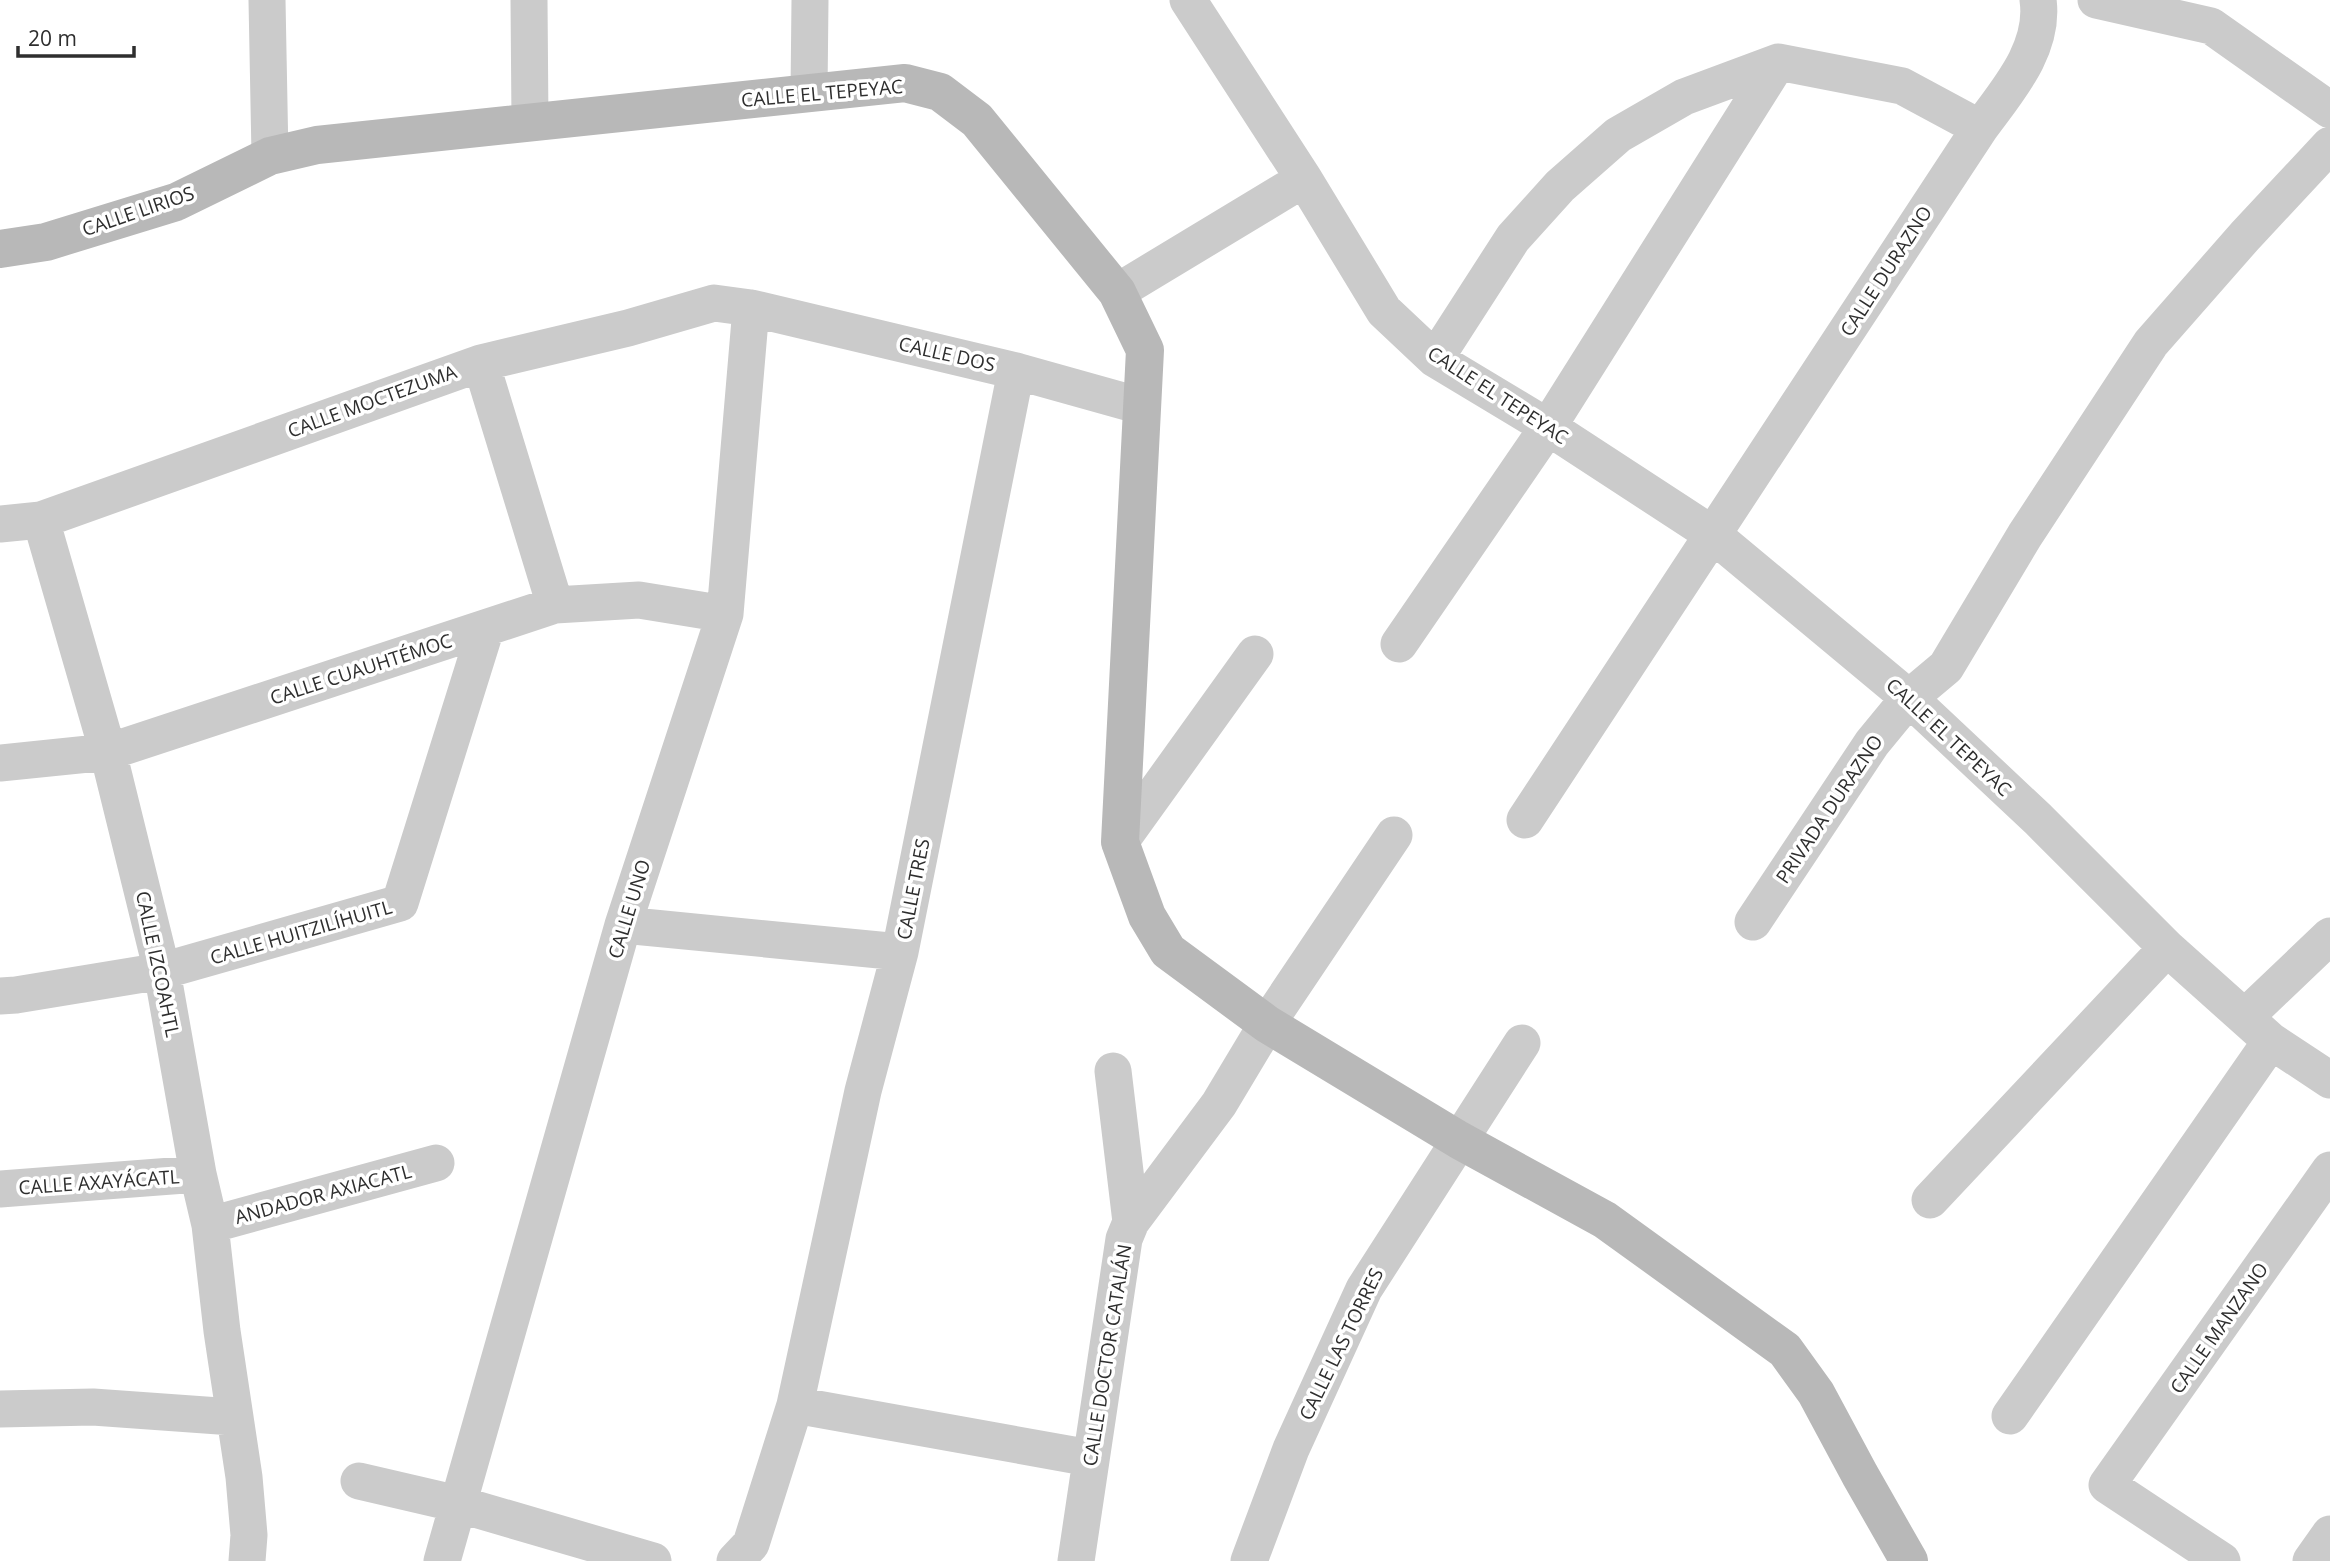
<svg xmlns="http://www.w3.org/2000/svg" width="2330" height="1561" viewBox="0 0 2330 1561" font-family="'Open Sans',sans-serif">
<rect width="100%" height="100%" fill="#fff"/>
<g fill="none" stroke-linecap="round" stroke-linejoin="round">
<path stroke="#cbcbcb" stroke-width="37" d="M267 0 270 156
M529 0 530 122
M1188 0 1304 179 1384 311 1435 359 1548 427 1712 534 1909 698 2038 819 2167 948 2271 1041 2330 1080
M2096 0 2211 26 2330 110
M809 93 810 0
M1117 292 1304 179
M1435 359 1513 238 1560 186 1618 135 1684 97 1778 62 1902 86 1980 128
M481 363 555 605
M41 520 108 752 162 971 198 1174 210 1225 222 1331 244 1477 249 1535 247 1561
M0 524 41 520 481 363 628 328 714 303 751 308 1016 371 1141 406
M1399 644 1548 427 1778 62
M0 763 108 752 555 605 639 600 725 614
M1525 820 1980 128C2007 91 2045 49 2038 0
M1120 842 1255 654
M1753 922 1872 743 1909 698 1946 667 2025 535 2151 343 2245 236 2330 145
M623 925 900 952
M0 996 16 995 162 971 400 903 486 628
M2245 1017 2330 936
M1113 1071 1131 1222
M0 1189 198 1174
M1930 1200 2167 948
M210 1225 436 1163
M795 1405 1090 1458
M0 1409 93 1407 233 1417
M2010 1416 2271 1041
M359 1481 458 1504 653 1561
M442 1561 623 925 725 614 751 308
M735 1561 751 1544 795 1405 863 1091 900 952 1016 371
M1076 1561 1124 1239 1131 1222 1219 1104 1267 1024 1394 835
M1249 1561 1291 1449 1364 1289 1522 1043
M2222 1561 2107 1485 2330 1170
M2311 1561 2330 1534"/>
<path stroke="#b8b8b8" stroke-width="38" d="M0 249 46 242 176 202 270 156 317 145 905 83 940 92 977 120 1117 292 1145 350 1120 842 1147 916 1168 951 1267 1024 1459 1140 1605 1220 1785 1350 1816 1393 1860 1475 1909 1561"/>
</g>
<g text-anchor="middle" stroke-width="7" stroke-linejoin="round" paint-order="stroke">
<g font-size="19" fill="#2e2e2e" stroke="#fff">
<text transform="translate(822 93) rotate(-5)" y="7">CALLE EL TEPEYAC</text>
<text transform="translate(138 211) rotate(-19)" y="7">CALLE LIRIOS</text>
<text transform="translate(1886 271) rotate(-57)" y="7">CALLE DURAZNO</text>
<text transform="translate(947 354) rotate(13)" y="7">CALLE DOS</text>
<text transform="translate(1498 395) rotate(33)" y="7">CALLE EL TEPEYAC</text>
<text transform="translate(372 401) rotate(-20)" y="7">CALLE MOCTEZUMA</text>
<text transform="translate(361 669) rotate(-18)" y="7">CALLE CUAUHTÉMOC</text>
<text transform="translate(1949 737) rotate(43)" y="7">CALLE EL TEPEYAC</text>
<text transform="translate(1829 809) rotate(-56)" y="7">PRIVADA DURAZNO</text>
<text transform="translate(913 889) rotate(-79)" y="7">CALLE TRES</text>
<text transform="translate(629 909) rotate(-73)" y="7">CALLE UNO</text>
<text transform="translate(301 932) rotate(-16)" y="7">CALLE HUITZILÍHUITL</text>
<text transform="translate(158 964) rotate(78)" y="7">CALLE IZCOAHTL</text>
<text transform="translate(99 1182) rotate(-4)" y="7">CALLE AXAYÁCATL</text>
<text transform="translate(323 1194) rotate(-15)" y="7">ANDADOR AXIACATL</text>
<text transform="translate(2219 1328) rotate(-55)" y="7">CALLE MANZANO</text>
<text transform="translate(1341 1344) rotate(-64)" y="7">CALLE LAS TORRES</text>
<text transform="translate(1107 1355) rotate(-81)" y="7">CALLE DOCTOR CATALÁN</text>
</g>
</g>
<path d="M18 46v10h116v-10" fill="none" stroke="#2e2e2e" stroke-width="3.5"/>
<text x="28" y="46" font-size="21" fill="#2e2e2e" stroke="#ffffff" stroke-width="5" paint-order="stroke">20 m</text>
</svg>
